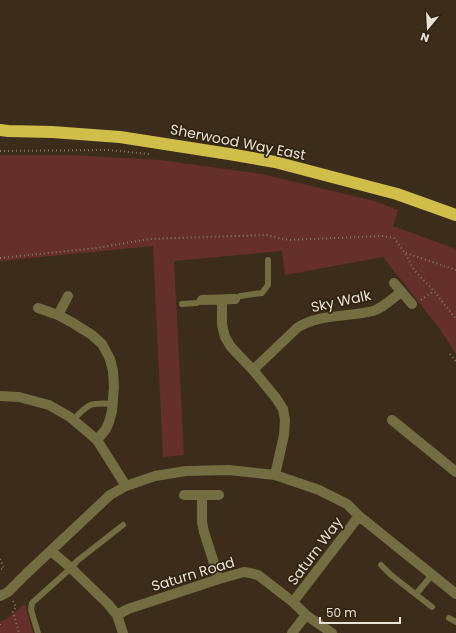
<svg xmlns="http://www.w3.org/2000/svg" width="456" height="633" viewBox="0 0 456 633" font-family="Poppins,sans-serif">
<rect width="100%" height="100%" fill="#3b2d19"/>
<path fill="#65302c" d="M0 155H72L160 160 262 174 374 201 398 210 393 226 456 249V354L439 328 383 257 285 275 282 251 174 261 184 455 163 457 153 246 0 261Z
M25 604 33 633H0V622L6 619Z"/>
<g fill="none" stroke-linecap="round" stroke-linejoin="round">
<path stroke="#867a69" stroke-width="2" stroke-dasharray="1 3" stroke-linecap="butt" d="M0 151 109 150 149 154
M406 253 456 270
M0 258 97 248 149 239 266 235 289 240 383 236 394 238 405 253 414 270 434 291 456 319
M421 300 434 291
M450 354 456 362
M0 559 4 568 0 570
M13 601 16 607 13 612 19 633
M0 624V627"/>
<path stroke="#736d41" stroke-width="6" d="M235 299 240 296 262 293 268 285V260
M182 304 197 303 202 300
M73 420C88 404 90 402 113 404
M381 565 391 575 432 607
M416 594 432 575
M449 618 456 622
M38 633 31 610 32 603 71 568 77 561 123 525"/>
<path stroke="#736d41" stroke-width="10" d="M394 283 412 304
M202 300 235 299
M222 300V325L225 337 231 347 253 370 276 398 283 409 285 420 284 435 275 475
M38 308 58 315 73 323 92 335 102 344 110 359 113 371 114 387 112 411 109 422 106 429 97 440
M58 315 68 296
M253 370 297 328C317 314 349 317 373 311 383 308 393 298 401 292
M0 396 19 397 49 405 70 417 97 440 126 486
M392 420 456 472
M184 495H219
M202 495V522L204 532 219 579
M51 551 71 568 108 604 117 615 123 633
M0 596 8 592 26 574 110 495 126 486 155 476 186 471 229 470 275 475 319 490 347 504 359 516 456 594
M293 602 359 516
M117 615 128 609 219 579 244 572 250 573 258 575 293 602 306 615 332 633
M292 633 306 615"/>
<path stroke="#cfbe47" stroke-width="12" d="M0 130 8 131 52 132 120 137 229 154 275 162 397 194 456 215"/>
</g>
<g text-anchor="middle" stroke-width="3.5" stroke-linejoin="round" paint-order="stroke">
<g font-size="14" fill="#ebe2d6" stroke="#31240f">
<text transform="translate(238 142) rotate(11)" y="5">Sherwood Way East</text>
<text transform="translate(341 301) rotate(-12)" y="5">Sky Walk</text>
<text transform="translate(315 551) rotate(-53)" y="5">Saturn Way</text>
<text transform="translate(193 574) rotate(-17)" y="5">Saturn Road</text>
</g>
</g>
<g transform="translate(428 28) rotate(198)" stroke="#31240f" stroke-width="3" paint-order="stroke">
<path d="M0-3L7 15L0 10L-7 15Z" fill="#ebe2d6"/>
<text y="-6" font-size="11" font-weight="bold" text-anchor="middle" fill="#ebe2d6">N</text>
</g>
<path d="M320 617v6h80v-6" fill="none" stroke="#ebe2d6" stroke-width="2"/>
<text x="326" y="617" font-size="12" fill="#ebe2d6" stroke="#31240f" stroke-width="3" paint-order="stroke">50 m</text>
</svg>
